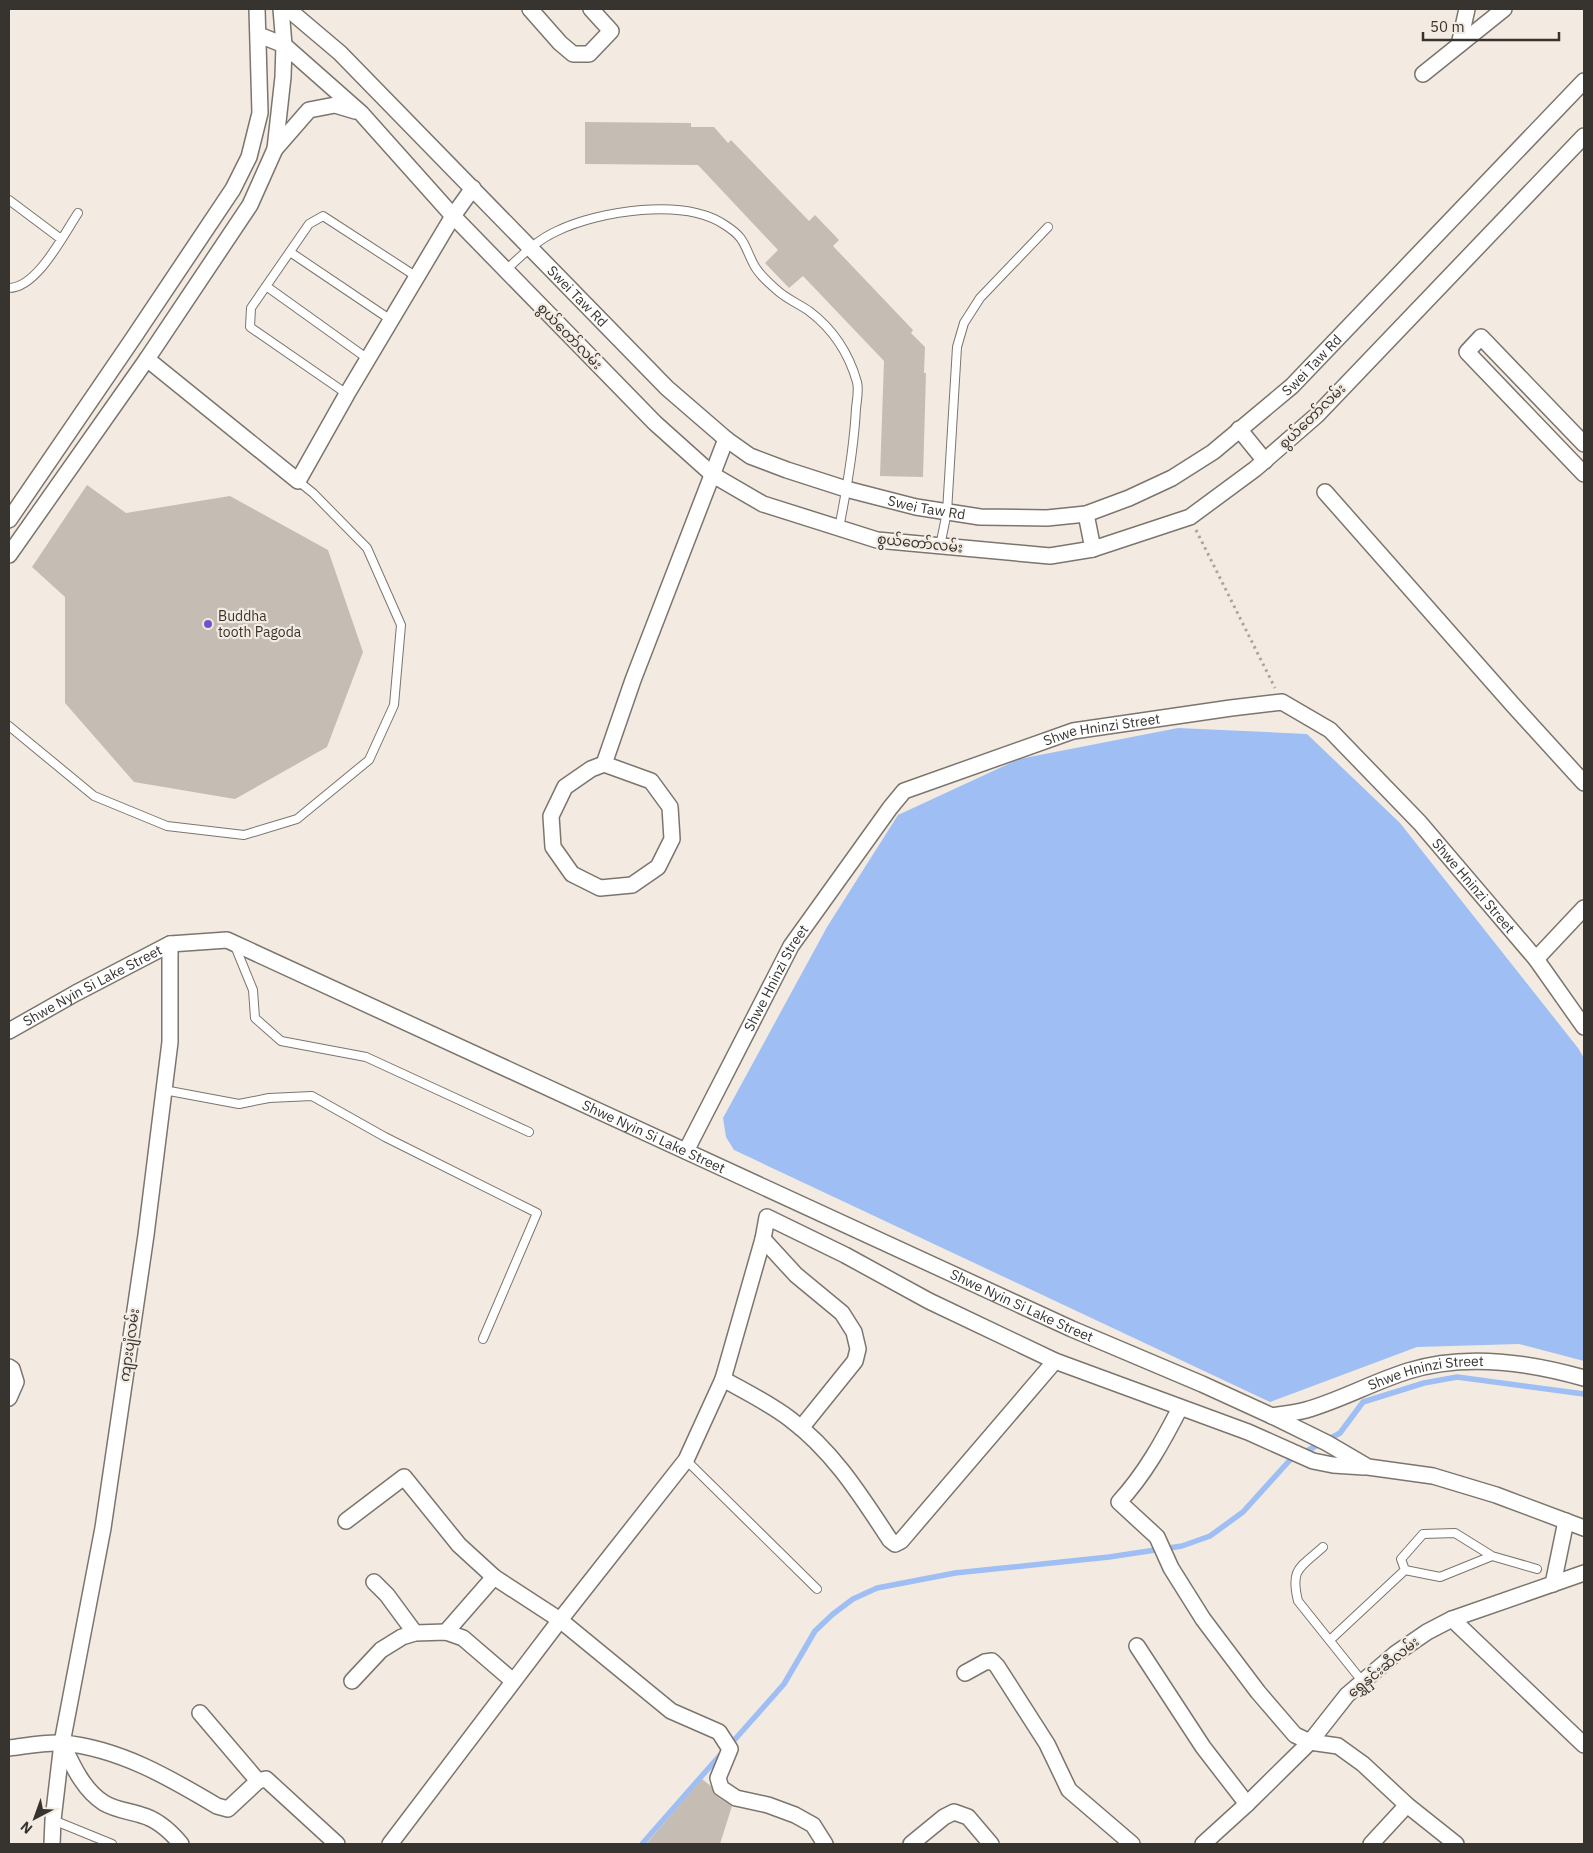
<svg xmlns="http://www.w3.org/2000/svg" width="1593" height="1853" viewBox="0 0 1593 1853" font-family="'IBM Plex Sans','Noto Sans Myanmar',sans-serif">
<rect width="100%" height="100%" fill="#f3ebe2"/>
<path fill="#9fbef3" d="M1178 728 1307 734 1400 823 1578 1048 1584 1058V1361L1519 1344 1417 1347 1270 1402 734 1150 726 1137 723 1118 827 927 898 815 1019 759Z"/>
<g fill="none" stroke-linecap="round" stroke-linejoin="round">
<path stroke="#9fbef3" stroke-width="5.5" d="M729 1746 784 1684 815 1631 833 1614 853 1599 877 1588 955 1573 1109 1557 1182 1546 1210 1536 1243 1512 1290 1460 1340 1433 1363 1402 1424 1383 1457 1377 1584 1394
M642 1844 722 1753"/>
</g>
<path fill="#c5bcb4" d="M585 122 691 123V127H714L728 143 731 140 809 221 815 215 839 240 833 246 913 330 911 333 925 347 924 373H926L923 477 880 476 884 361 803 276 789 288 765 263 778 250 698 165 585 164Z
M87 485 126 513 230 496 328 550 363 652 327 747 235 799 134 782 65 703V597L32 567Z
M702 1779 711 1786 716 1796 732 1806 720 1844H646Z"/>
<g fill="none" stroke-linecap="round" stroke-linejoin="round">
<defs>
<path id="lane" d="M9 200 61 239
M290 252 391 320
M506 270C522 255 537 240 557 231 599 211 684 197 725 225 745 238 743 243 753 263 758 274 769 283 778 291 787 299 799 304 809 311 833 329 849 354 857 382 859 390 857 400 856 408 854 449 847 488 839 528
M266 286 368 359
M9 288C37 288 64 234 78 213
M347 394 250 327 251 308 309 224 323 216 417 277
M940 546 947 512 957 347 964 323 980 298 1048 227
M9 726 94 796 167 826 244 835 297 819 369 760 394 705 401 625 367 548 313 493 298 481
M235 946 253 990 255 1018 281 1041 366 1057 529 1132
M164 1090 239 1104 269 1098 312 1096 385 1137 537 1213 483 1339
M686 1460 817 1589
M1323 1547C1300 1568 1290 1568 1298 1601L1362 1681
M1405 1570 1401 1559 1423 1534 1455 1533 1492 1556
M1330 1640 1405 1570 1440 1577 1492 1556 1537 1569
M53 1820 112 1844"/>
<g id="street">
<path id="s1" d="M288 9 340 53 667 388 726 439 750 456 787 470 846 489 916 507 980 517 1047 518 1086 514 1129 498 1172 478 1213 452 1292 386 1584 81"/>
<path d="M530 9 560 43 573 54H589L611 31 591 9"/>
<path d="M259 35 284 45 361 113 453 216 655 423 713 475 763 504 877 540 1050 556 1093 549 1190 517 1255 469 1317 415 1584 136"/>
<path d="M1459 45 1467 9"/>
<path d="M1423 74 1504 9"/>
<path d="M275 149 309 110 335 105 355 111"/>
<path d="M147 359 298 481 347 394 453 216 473 188"/>
<path d="M1239 429 1265 461"/>
<path d="M1584 444 1481 337 1467 352 1584 474"/>
<path d="M1325 492 1513 705 1584 783"/>
<path d="M1086 514 1093 549"/>
<path d="M9 520 132 340 233 189 249 157 260 113 257 9"/>
<path d="M9 555 147 359 250 205 275 149 283 77 284 45 281 9"/>
<path d="M604 764 651 781 670 807 672 839 658 867 632 885 600 888 572 874 553 847 551 816 565 787 591 769Z"/>
<path d="M604 764 633 680 726 439"/>
<path d="M1536 959 1584 908"/>
<path id="s2" d="M9 1031 76 993 170 944 227 940 1072 1329 1202 1384 1272 1416 1327 1443 1368 1467 1433 1476 1496 1495 1584 1528"/>
<path id="s3" d="M686 1151 791 946 890 808 904 791 1073 731 1231 708 1282 702 1330 730 1420 823 1536 959 1584 1027"/>
<path d="M763 1239 796 1275 842 1313 854 1332 858 1349 855 1361 801 1428"/>
<path d="M9 1367 12 1369 16 1382 9 1398"/>
<path d="M723 1379C746 1392 769 1403 790 1419 833 1451 861 1496 890 1540L895 1544 901 1541 1055 1361"/>
<path d="M1180 1408C1163 1441 1145 1474 1119 1502L1157 1537 1171 1568 1203 1619 1258 1692 1295 1735 1310 1742 1338 1746 1363 1764 1407 1805 1456 1844"/>
<path id="s4" d="M1272 1416C1283 1414 1295 1413 1306 1410 1341 1400 1373 1382 1408 1371 1465 1353 1528 1362 1584 1378"/>
<path d="M346 1521 404 1477 459 1545 494 1577 560 1620 671 1711 719 1732 730 1749 718 1778 721 1788 736 1798 768 1805 795 1815 813 1825 825 1844"/>
<path d="M374 1582 387 1595 415 1633"/>
<path d="M1553 1584 1566 1521"/>
<path d="M1452 1619 1584 1745"/>
<path d="M446 1632 494 1577"/>
<path d="M1137 1646 1203 1747 1247 1804"/>
<path d="M965 1673 985 1662 992 1661 997 1666 1047 1744 1069 1790 1132 1844"/>
<path d="M352 1681 381 1650 402 1637 415 1633 446 1632 463 1638 513 1681"/>
<path d="M200 1713 258 1781"/>
<path d="M62 1743C72 1764 83 1790 104 1803 116 1810 129 1811 141 1815 157 1819 171 1832 181 1844"/>
<path d="M9 1748C26 1746 45 1742 62 1743 119 1748 170 1778 217 1806L228 1809 258 1781 266 1779 337 1844"/>
<path d="M52 1844 53 1820 62 1743 103 1528 146 1235 170 1042V944"/>
<path d="M390 1844 560 1620 686 1460 723 1379 763 1239 767 1217 845 1255 929 1301 1055 1361 1248 1432 1313 1461 1333 1465 1364 1467"/>
<path d="M911 1844 944 1817 954 1812 968 1817 991 1844"/>
<path d="M1203 1844 1247 1804 1310 1742 1347 1695 1395 1654 1427 1632 1452 1619 1584 1573"/>
<path d="M1371 1844 1407 1805"/>
</g>
</defs>
<use href="#lane" stroke="#7c756d" stroke-width="10"/>
<use href="#street" stroke="#7c756d" stroke-width="18"/>
<path stroke="#aaa49d" stroke-width="3" stroke-dasharray="2.5 4" stroke-linecap="butt" d="M1196 530 1275 688"/>
<use href="#lane" stroke="#fff" stroke-width="8"/>
<use href="#street" stroke="#fff" stroke-width="15"/>
</g>
<circle fill="#7052cb" stroke="#f3ebe2" stroke-width="2" cx="208" cy="624" r="5"/>
<g text-anchor="middle" stroke-width="4.5" stroke-linejoin="round" paint-order="stroke">
<g font-size="14" fill="#373430" stroke="#f3ebe2">
<text dy="5" stroke="none"><textPath href="#s1" startOffset="408">Swei Taw Rd</textPath></text>
<text transform="translate(570 336) rotate(46)" y="5">စွယ်တော်လမ်း</text>
<text dy="5" stroke="none"><textPath href="#s1" startOffset="1262">Swei Taw Rd</textPath></text>
<text transform="translate(1312 416) rotate(-44)" y="5">စွယ်တော်လမ်း</text>
<text dy="5" stroke="none"><textPath href="#s1" startOffset="828">Swei Taw Rd</textPath></text>
<text transform="translate(920 543) rotate(6)" y="5">စွယ်တော်လမ်း</text>
<text dy="5" stroke="none"><textPath href="#s3" startOffset="630">Shwe Hninzi Street</textPath></text>
<text dy="5" stroke="none"><textPath href="#s3" startOffset="1080">Shwe Hninzi Street</textPath></text>
<text dy="5" stroke="none"><textPath href="#s3" startOffset="195">Shwe Hninzi Street</textPath></text>
<text dy="5" stroke="none"><textPath href="#s2" startOffset="95">Shwe Nyin Si Lake Street</textPath></text>
<text dy="5" stroke="none"><textPath href="#s2" startOffset="710">Shwe Nyin Si Lake Street</textPath></text>
<text dy="5" stroke="none"><textPath href="#s2" startOffset="1115">Shwe Nyin Si Lake Street</textPath></text>
<text transform="translate(129 1345) rotate(-82)" y="5">ကျားပျံလမ်း</text>
<text dy="5" stroke="none"><textPath href="#s4" startOffset="161">Shwe Hninzi Street</textPath></text>
<text transform="translate(1383 1667) rotate(-39)" y="5">ရွှေနှင်းဆီလမ်း</text>
</g>
<g font-size="14" fill="#373430" stroke="#f3ebe2" text-anchor="start">
<text x="218" y="621">Buddha<tspan x="218" dy="16">tooth Pagoda</tspan></text>
</g>
</g>
<rect width="1593" height="1853" fill="none" stroke="#373430" stroke-width="20"/>
<g transform="translate(35 1818) rotate(221)" stroke="#f3ebe2" stroke-width="4" paint-order="stroke">
<path d="M0-4L9 19L0 12L-9 19Z" fill="#373430"/>
<text y="-8" font-size="14" font-weight="bold" text-anchor="middle" fill="#373430">N</text>
</g>
<path d="M1423 32v8h136v-8" fill="none" stroke="#373430" stroke-width="2.5"/>
<text x="1430" y="32" font-size="15" fill="#373430" stroke="#f3ebe2" stroke-width="4" paint-order="stroke">50 m</text>
</svg>
